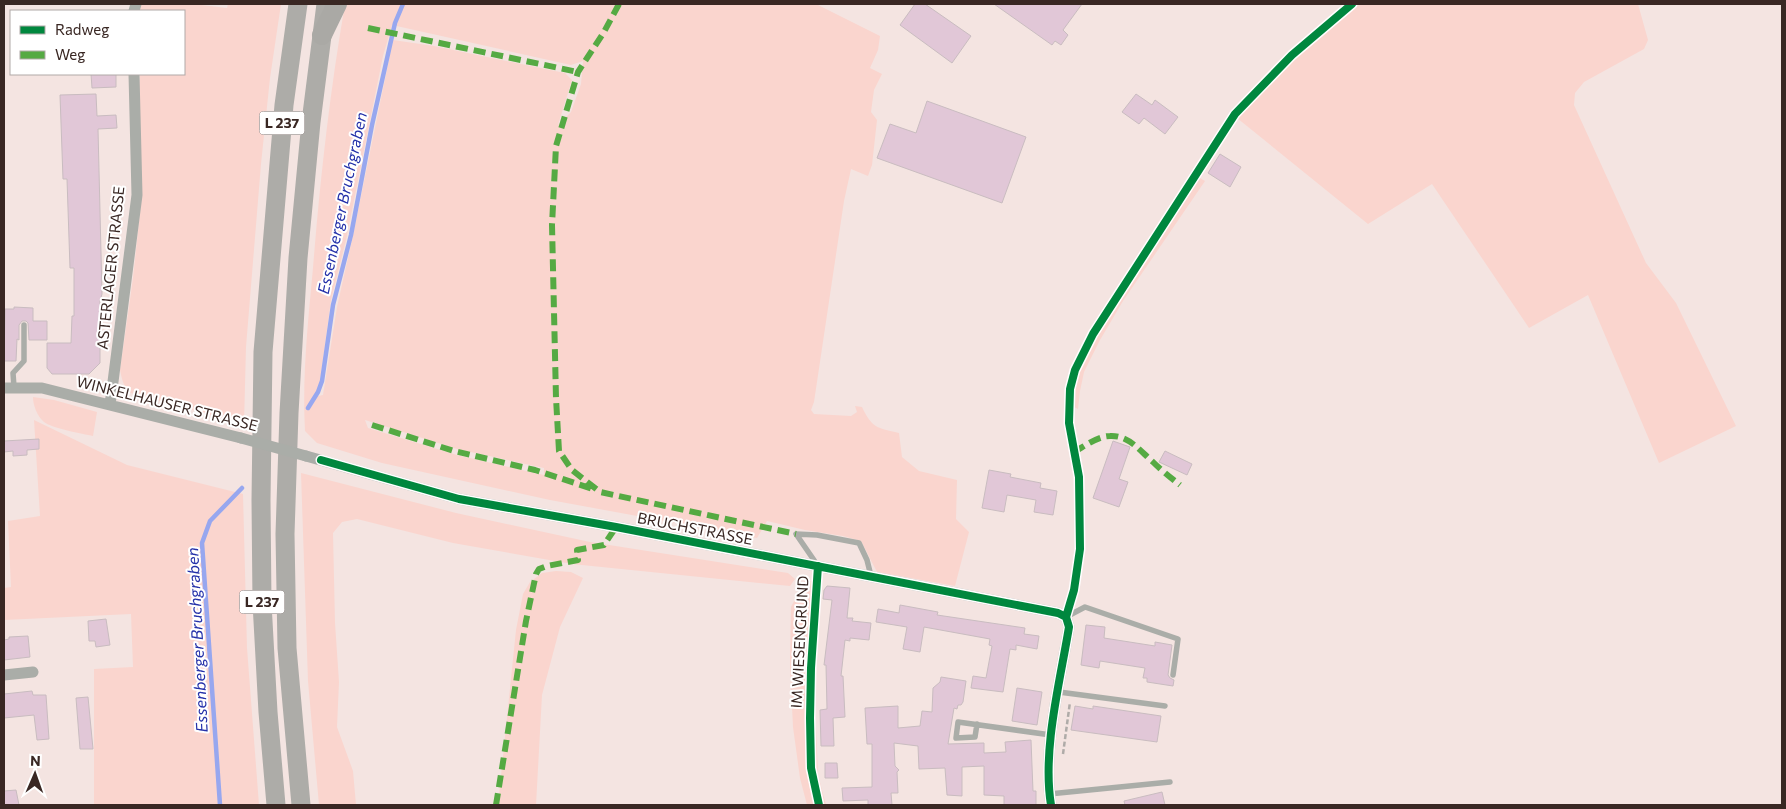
<svg xmlns="http://www.w3.org/2000/svg" width="1786" height="809" viewBox="0 0 1786 809" font-family="Commissioner,sans-serif">
<rect width="100%" height="100%" fill="#f4e4e1"/>
<path fill="#fad5ce" fill-rule="evenodd" d="M141 4H193L227 8 228 4H281L270 78 261 164 246 347 244 424 131 393C123 386 122 380 120 370L133 278 142 194 138 98 140 74H184V11H140Z
M345 4H816L880 36 878 50 870 68 882 74 874 90 871 112 877 120 872 165 868 176 851 169 844 201 814 402 811 410 814 414 851 416 857 412 855 406 862 407C872 428 877 428 899 433L902 457 919 471 957 480 956 519 969 532 955 586 877 572 861 541 843 536 805 530 767 521 757 538 550 500 382 463 317 443 305 431C302 377 308 322 313 268 320 180 330 91 345 4ZM392 25 571 65 583 61 581 84 571 112 558 125 572 80 565 73 434 46 393 40 352 240 337 307 323 395 318 396 331 300 346 240 383 56ZM365 420 457 449 544 468V475L457 455 368 428Z
M1360 4H1638L1648 40 1644 49 1584 82 1575 93 1574 105 1646 263 1676 303 1736 426 1659 463 1588 295 1529 328 1432 184 1368 224 1237 118 1286 66Z
M1198 177 1205 181 1123 301 1100 340 1084 372 1080 391 1078 409 1074 407C1073 355 1112 311 1138 270 1159 239 1178 208 1198 177Z
M33 397 54 400 97 412 93 436C83 434 51 428 44 422 37 416 33 405 33 397Z
M34 420 127 465 243 494 247 648 259 805H94V669L133 667 131 614 4 620V588L11 587 8 521 40 516Z
M301 473 456 513 590 542 788 573 795 579 790 586 572 564 453 543 357 519 342 522 333 533 335 623 339 682 337 727 353 771 356 805H319L308 681Z
M556 571 571 572 583 578 560 627 542 695 536 805H498L516 630 523 594 530 582 542 573Z
M805 580 812 581 814 588 806 720 816 728 818 775 826 805H807L800 778 793 727 790 665 791 607Z"/>
<g fill="none" stroke-linecap="round" stroke-linejoin="round">
<path stroke="#97a7ef" stroke-width="4.5" d="M308 408 318 392 322 381 333 305 351 235 372 125 395 23 403 4
M220 805 202 543 210 521 242 488"/>
</g>
<path fill="#e1c7d7" stroke="#c9bcc0" d="M915 4H925L971 36 952 63 900 25Z
M994 4H1082L1063 30 1068 35 1061 45 1055 41 1052 45Z
M91 74H116V87L92 88Z
M96 94 97 116 116 115 117 128 98 129 102 294 100 301V363L89 374H52L47 368V343H71L72 316H74V268H70L67 179H63L60 95Z
M1136 94 1152 105 1155 100 1178 117 1165 134 1144 118 1139 124 1122 112Z
M927 101 1026 137 1002 203 877 158 890 124 916 133Z
M1220 154 1241 167 1230 187 1208 173Z
M14 307 33 308V321H47V340H29L28 323 26 321H22L19 325V340L17 339 16 361H4L5 309H14Z
M39 439V449L27 450V455L13 456V451L4 452V441Z
M1113 441 1130 447 1119 479 1128 482 1119 507 1093 498Z
M1165 451 1192 464 1187 475 1159 462Z
M989 470 1011 474 1010 477 1041 483 1040 488 1057 491 1053 515 1034 512 1036 500 1007 495 1004 512 982 508Z
M827 586 850 588 847 618H853L852 621 871 623 869 640 850 638V641L845 640 841 676H843L845 717 833 718 834 746H821L820 710 827 709 826 665H824L832 600 823 599 824 590Z
M900 605 938 612 937 615 1025 628 1024 634 1039 636 1037 649 1016 645V650L1010 649 1003 692 971 688 973 676 986 678 992 646 989 645 990 639 924 627 920 652 903 649 907 627 876 622 878 609 899 613Z
M106 619 110 645 96 647 95 641H89L88 621Z
M1086 625 1105 627 1104 638 1155 646V642L1172 645 1168 675 1170 678 1174 680 1173 686 1147 682V678H1143L1145 668 1100 661 1099 668 1081 665Z
M28 636 30 657 4 660V640L9 639V637Z
M941 677 966 681 963 702 961 705H958L957 709 954 708 948 744 984 743V753L1006 752 1005 742 1031 740 1033 791H1036V805H1004V796L984 795V766L962 767V796L947 795 945 768 919 769 918 746 894 743 895 766 899 770 897 772 898 793H891L892 805H868V800L843 801 842 788 872 787V744H867L865 708 898 706V728L920 726 922 711 932 712 933 688 940 682Z
M1017 688 1042 692 1037 725 1012 721Z
M32 691 33 695H46L49 739 37 740 34 715 4 718V694Z
M88 697 93 749H80L76 698Z
M1075 706 1093 709V706L1161 716 1157 742 1071 730Z
M825 763H837L838 778H825Z
M16 790 19 805H4V791Z
M1162 792 1165 805H1125L1124 801Z"/>
<g fill="none" stroke-linecap="round" stroke-linejoin="round">
<path stroke="#afaba8" stroke-width="2.5" stroke-dasharray="5 2.5" stroke-linecap="butt" d="M1063 754 1070 702"/>
<path stroke="#aaada8" stroke-width="5.5" d="M14 387 13 373 24 361V325
M1066 617 1085 607 1178 639 1173 675
M1059 692 1165 706
M810 718 811 668 818 566 796 534 817 535 859 543 867 560 871 576
M977 724 975 737 956 738 958 722 1051 735
M1049 794 1170 782"/>
<path stroke="#aaada8" stroke-width="11" d="M134 11 136 4
M4 388H42L241 438
M110 405 137 195 134 74
M306 456 459 499 616 527 1058 613 1066 617 1069 627C1060 682 1042 750 1051 805
M4 675 33 672"/>
<path stroke="#adaca8" stroke-width="19" d="M276 805 268 712 262 603 261 500 263 352 284 105 298 4
M301 805 287 648 285 534 289 413 298 258 311 122 326 4"/>
<path stroke="#aaa9a5" stroke-width="20" d="M322 35 337 4"/>
<path stroke="#aaada8" stroke-width="11" d="M241 438 306 456"/>
<path stroke="#55aa43" stroke-width="6" stroke-dasharray="12 6" stroke-linecap="butt" d="M619 4 604 32 578 72 556 146 552 225 556 398 559 451 572 470 600 492 796 534
M368 28 578 72
M372 425 454 451 535 470 593 489
M1074 452C1085 446 1098 436 1110 436 1129 435 1140 451 1153 462 1161 470 1171 478 1180 485
M496 805 526 621 536 574 539 569 547 566 578 560 577 550 604 545 616 527"/>
<defs>
<path id="cycleway" d="M321 460 459 499 616 527 1058 613 1066 617
M818 566 811 668 810 718 811 768 819 805
M1051 805C1042 750 1060 682 1069 627L1066 617 1074 590 1080 549 1079 477 1069 423 1070 389 1075 370 1093 334 1235 114 1292 55 1352 4"/>
</defs>
<use href="#cycleway" stroke="#fff" stroke-width="11"/>
<use href="#cycleway" stroke="#00873e" stroke-width="8"/>
</g>
<g text-anchor="middle" stroke-width="4" stroke-linejoin="round" paint-order="stroke">
<g fill="#fff" stroke="#746865" stroke-width="1">
<rect x="259.5" y="111.5" width="45" height="23" rx="4"/>
<rect x="239.5" y="590.5" width="45" height="23" rx="4"/>
</g>
<g font-size="14" font-weight="bold" fill="#392723">
<text x="282" y="128">L 237</text>
<text x="262" y="607">L 237</text>
</g>
<g font-size="15" fill="#392723" stroke="#fff">
<text transform="translate(111 268) rotate(-84)" y="5">ASTERLAGER STRASSE</text>
<text transform="translate(167 404) rotate(14)" y="5">WINKELHAUSER STRASSE</text>
<text transform="translate(695 529) rotate(11)" y="5">BRUCHSTRASSE</text>
<text transform="translate(800 642) rotate(-87)" y="5">IM WIESENGRUND</text>
</g>
<g font-size="16" font-style="italic" fill="#2431a9" stroke="#fff">
<text transform="translate(342 203) rotate(-78)" y="6">Essenberger Bruchgraben</text>
<text transform="translate(197 640) rotate(-93)" y="6">Essenberger Bruchgraben</text>
</g>
</g>
<rect width="1786" height="809" fill="none" stroke="#392723" stroke-width="10"/>
<rect x="10" y="10" width="175" height="65" fill="#ffffff" stroke="#b0a9a7"/>
<rect x="20" y="26" width="25" height="8" fill="#00873e" stroke="#b0a9a7"/>
<text x="55" y="35" font-size="15" fill="#392723">Radweg</text>
<rect x="20" y="51" width="25" height="8" fill="#55aa43" stroke="#b0a9a7"/>
<text x="55" y="60" font-size="15" fill="#392723">Weg</text>
<g transform="translate(35 774) rotate(2)" stroke="#ffffff" stroke-width="4" paint-order="stroke">
<path d="M0-4L9 19L0 12L-9 19Z" fill="#392723"/>
<text y="-8" font-size="14" font-weight="bold" text-anchor="middle" fill="#392723">N</text>
</g>
</svg>
